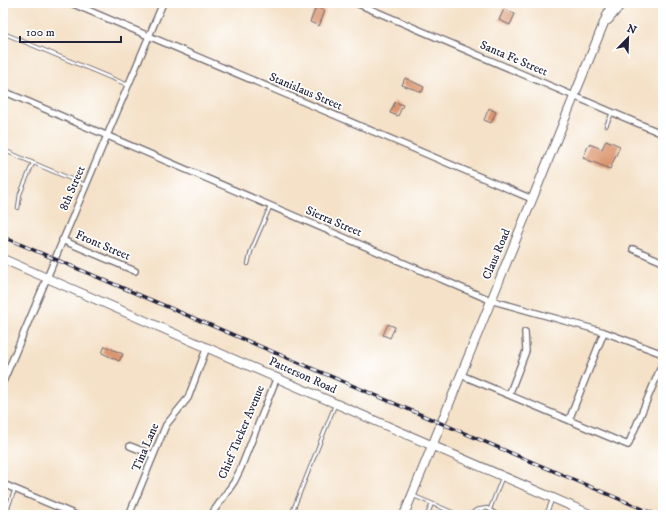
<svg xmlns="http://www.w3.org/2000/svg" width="666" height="518" viewBox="0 0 666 518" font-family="'IM FELL DW Pica',serif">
<rect width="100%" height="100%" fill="#fff"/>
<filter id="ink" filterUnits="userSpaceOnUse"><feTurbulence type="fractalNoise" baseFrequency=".025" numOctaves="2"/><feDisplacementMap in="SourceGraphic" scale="8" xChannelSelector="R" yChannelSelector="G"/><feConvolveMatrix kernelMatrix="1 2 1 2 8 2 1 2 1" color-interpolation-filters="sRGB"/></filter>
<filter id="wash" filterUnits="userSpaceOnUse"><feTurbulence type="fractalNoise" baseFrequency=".012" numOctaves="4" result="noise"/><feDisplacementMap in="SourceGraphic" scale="16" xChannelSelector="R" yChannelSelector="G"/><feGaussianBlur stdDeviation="0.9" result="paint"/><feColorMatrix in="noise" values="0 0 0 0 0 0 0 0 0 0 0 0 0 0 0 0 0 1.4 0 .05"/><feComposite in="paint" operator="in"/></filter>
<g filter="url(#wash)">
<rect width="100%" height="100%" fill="#f4e1c7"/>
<g id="blocks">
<path fill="#db9671" d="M316 7 325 11 319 26 310 22Z
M504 9 515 14 510 25 499 20Z
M405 78 424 87 422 92 402 85Z
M395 102 403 105 398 116 390 113Z
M489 108 496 112 491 123 484 120Z
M606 140 620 146 610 169 583 158 589 144 602 149Z
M388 324 395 327 390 338 383 335Z
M105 346 123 354 119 361 102 353Z"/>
</g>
</g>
<g filter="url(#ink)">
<use href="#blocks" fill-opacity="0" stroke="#6c656c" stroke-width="1"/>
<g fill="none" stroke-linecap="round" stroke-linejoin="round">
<defs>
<path id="service" d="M3 33 128 85
M606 126 612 113
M3 150 85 185
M18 208 20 194 33 163
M248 264 251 251 270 207
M414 496 459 515
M490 509 502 478
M5 515 15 489
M291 515 335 405
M427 515 432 504
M470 515 476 510 487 508 498 515
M546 515 552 500"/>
<path id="minor" d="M71 3 532 199
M356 3 663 134
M3 91 490 300 604 332 663 354
M62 240 135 271
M633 249 663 262
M461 375 628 445 663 362
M3 382 163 3
M509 395 526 351 525 332
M569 420 604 332
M130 446 153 455
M3 484 76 515
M129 515 166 425 188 398 207 347
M211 515 234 482 240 470 277 377"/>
<path id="secondary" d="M608 20 622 3
M3 259 592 515
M404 515 612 3"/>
</defs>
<use href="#service" stroke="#6c656c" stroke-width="4.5"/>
<use href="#minor" stroke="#6c656c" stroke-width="8"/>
<use href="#secondary" stroke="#6c656c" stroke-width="10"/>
<use href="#service" stroke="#fff" stroke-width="2.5"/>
<use href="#minor" stroke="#fff" stroke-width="5.5"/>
<use href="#secondary" stroke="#fff" stroke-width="8"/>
<defs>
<path id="rail" d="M3 237 657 515"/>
</defs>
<use href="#rail" stroke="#22223b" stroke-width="3.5"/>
<use href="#rail" stroke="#fff" stroke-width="2" stroke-dasharray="6" stroke-linecap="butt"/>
</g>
</g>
<g text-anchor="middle" stroke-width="3.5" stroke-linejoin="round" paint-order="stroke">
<g font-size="12" fill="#22223b" stroke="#fff">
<text transform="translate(514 58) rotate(23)" y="4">Santa Fe Street</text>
<text transform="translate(306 91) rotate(23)" y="4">Stanislaus Street</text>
<text transform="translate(72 188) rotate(-67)" y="4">8th Street</text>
<text transform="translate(334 221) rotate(23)" y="4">Sierra Street</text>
<text transform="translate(103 245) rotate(23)" y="4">Front Street</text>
<text transform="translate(496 254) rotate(-67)" y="4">Claus Road</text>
<text transform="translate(303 375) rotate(24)" y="4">Patterson Road</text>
<text transform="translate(241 432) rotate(-67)" y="4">Chief Tucker Avenue</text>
<text transform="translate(145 447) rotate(-67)" y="4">Tina Lane</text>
</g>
</g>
<rect width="666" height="518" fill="none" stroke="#fff" stroke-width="16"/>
<g transform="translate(628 38) rotate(23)" stroke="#ffffff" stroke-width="3" paint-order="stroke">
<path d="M0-3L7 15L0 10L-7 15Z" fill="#22223b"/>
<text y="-6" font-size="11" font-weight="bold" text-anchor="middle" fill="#22223b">N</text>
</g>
<path d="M20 36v6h101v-6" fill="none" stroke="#22223b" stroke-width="2"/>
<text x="26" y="36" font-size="12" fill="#22223b" stroke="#ffffff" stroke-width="3" paint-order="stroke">100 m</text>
</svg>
